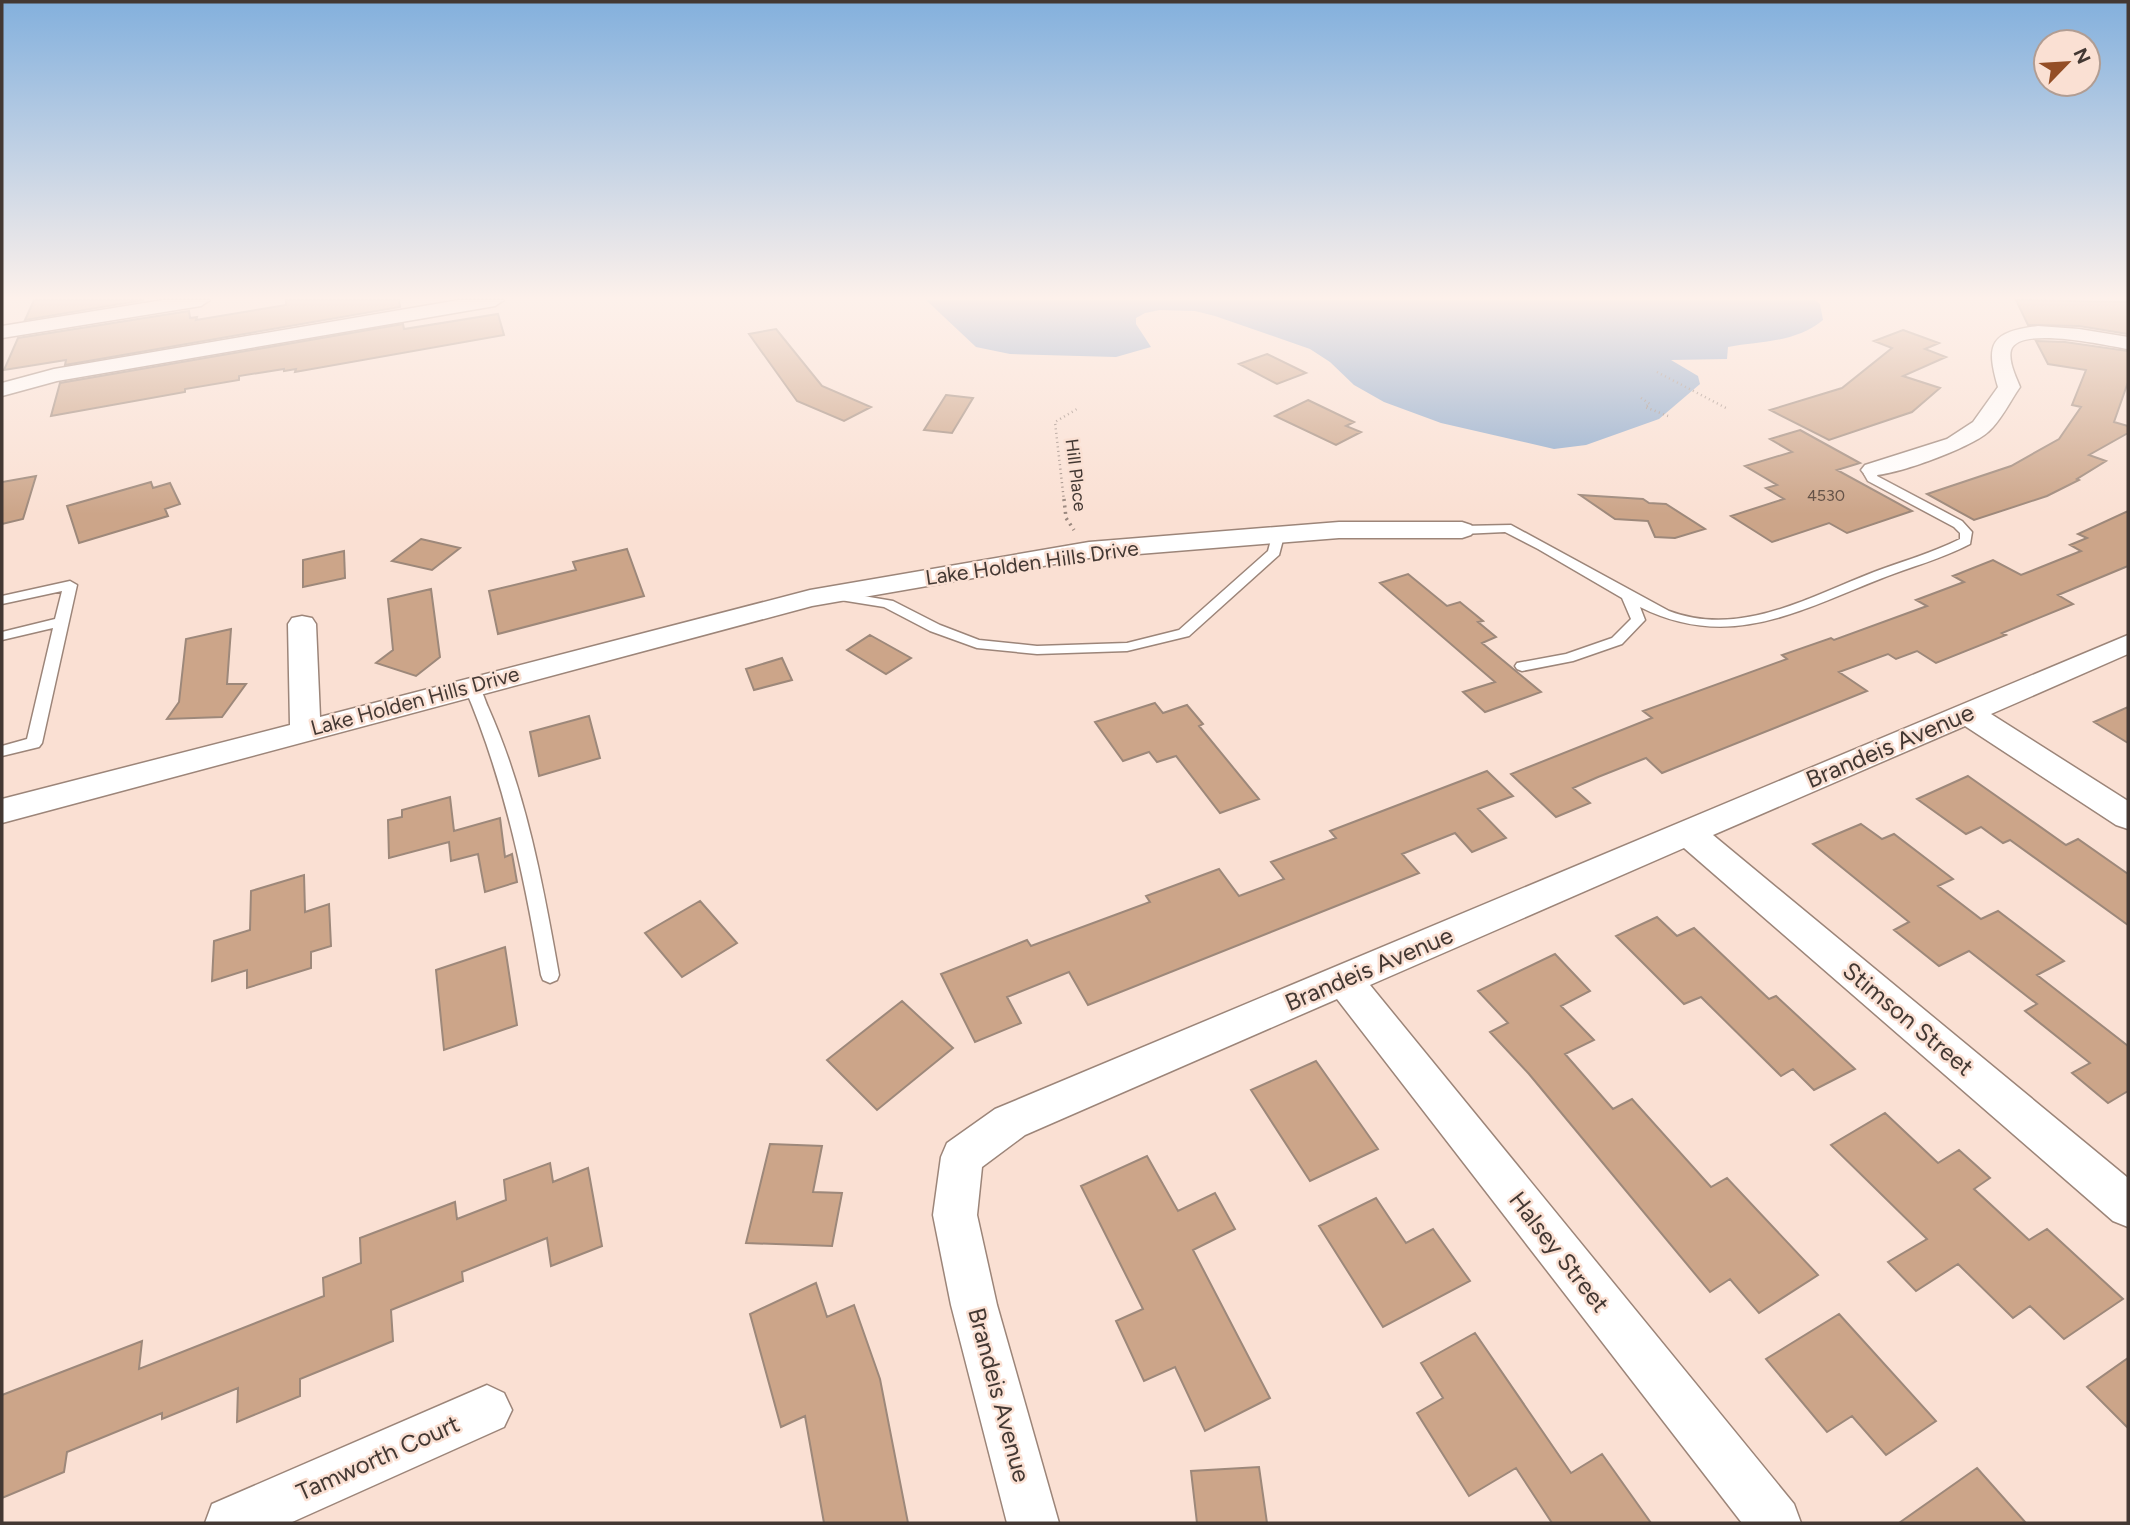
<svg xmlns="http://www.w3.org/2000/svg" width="2130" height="1525" viewBox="0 0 2130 1525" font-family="Figtree,sans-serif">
<rect width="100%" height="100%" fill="#fae0d3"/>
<path fill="#8ba9cc" d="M926 300H1815L1820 304 1823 320C1795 343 1761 341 1728 347L1727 359 1671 360 1698 376 1700 384 1659 419 1586 445 1554 449 1441 423 1384 402 1354 385 1330 362 1310 349 1215 316 1195 311 1160 310 1145 313 1136 318V324L1151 347 1116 357 1010 354 976 347Z"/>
<path fill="#cca589" stroke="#9d887a" stroke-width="2" d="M34 300H144L25 320Z
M286 300H399L400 307 65 365 66 360 4 370 18 338 189 311 190 318 197 317 196 320 286 305Z
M2016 300 2128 302V334L2079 326 2028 325Z
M498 314 504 335 295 372 296 369 284 371V369L239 376V380L185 389V392L51 416 60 383 403 324 404 329Z
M776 329 822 386 871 407 844 421 797 401 749 334Z
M1903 330 1939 343 1925 349 1946 357 1903 376 1940 388 1912 412 1829 440 1770 410 1842 388 1892 348 1874 341Z
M2036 341 2065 342 2128 351V382L2114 422 2128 426V433L2089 455 2106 461 2077 479 2079 480 2047 496 1974 520 1927 494 2011 466 2059 439 2081 407 2072 405 2086 370 2048 364Z
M1267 354 1306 373 1277 384 1239 364Z
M946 395 973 398 952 433 924 430Z
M1308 400 1354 422 1346 426 1361 432 1336 445 1275 416Z
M1800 430 1860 463 1837 470 1912 511 1847 533 1829 523 1772 542 1731 516 1784 499 1766 488 1777 485 1745 466 1792 452 1770 439Z
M36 476 23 519 2 524V482Z
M151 482 153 488 170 483 180 504 165 509 168 516 79 543 67 506Z
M1580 495 1643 499 1649 503 1666 504 1705 529 1675 538 1655 537 1648 521 1615 519Z
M2128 511V566L2058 595 2073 604 2002 633 2006 635 1936 663 1917 651 1896 659 1888 654 1839 672 1867 691 1662 773 1646 758 1598 777 1573 788 1590 803 1556 817 1511 774 1652 718 1643 711 1787 659 1782 655 1831 638 1834 640 1927 606 1916 600 1964 582 1953 576 1993 560 2021 575 2081 551 2070 545 2087 538 2078 534Z
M421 539 460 548 432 570 392 561Z
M627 549 644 596 498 634 489 591 576 570 573 562Z
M344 551 345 578 303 587V560Z
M1408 574 1447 606 1460 602 1483 621 1478 622 1496 637 1482 643 1541 692 1485 712 1463 692 1495 682 1380 583Z
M431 589 440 657 416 676 376 663 393 650 388 599Z
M231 629 227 684H246L222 717 167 719 179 702 186 639Z
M870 635 911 658 886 674 847 650Z
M782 658 792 680 754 690 746 669Z
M1155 703 1163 713 1187 705 1203 724 1199 726 1259 799 1220 813 1176 756 1157 762 1149 752 1123 761 1095 722Z
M2128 707V743L2094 722Z
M589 716 600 758 539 776 530 732Z
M1487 771 1513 796 1478 809 1506 838 1472 852 1455 833 1402 854 1419 873 1088 1005 1069 972 1007 997 1021 1023 975 1042 941 974 1027 940 1031 946 1150 902 1146 896 1219 869 1239 896 1284 879 1271 862 1336 838 1330 831Z
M1968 776 2066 845 2078 839 2128 874V925L2010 840 2003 843 1981 827 1966 834 1917 799Z
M450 797 454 831 500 818 505 857 512 854 517 882 485 892 478 854 451 861 449 842 389 858 388 820 402 817V810Z
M1861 824 1882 839 1894 834 1953 879 1938 886 1981 919 1998 911 2064 961 2037 975 2128 1046V1091L2108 1103 2072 1073 2090 1063 2025 1011 2037 1004 1969 951 1939 966 1894 930 1909 922 1813 844Z
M304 875 305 912 329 904 331 946 311 952V968L247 988V970L212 981 214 941 250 930 251 891Z
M700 901 737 943 682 977 645 933Z
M1657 917 1677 936 1694 928 1769 999 1776 996 1855 1069 1814 1090 1793 1069 1781 1076 1701 997 1684 1004 1616 936Z
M505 947 517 1025 444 1050 436 970Z
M1555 954 1590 991 1561 1006 1594 1040 1565 1054 1613 1109 1632 1099 1711 1187 1727 1178 1818 1275 1759 1313 1730 1279 1710 1292 1529 1074 1490 1032 1508 1023 1478 991Z
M902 1001 953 1048 877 1110 827 1060Z
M1316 1061 1378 1149 1310 1181 1251 1090Z
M1885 1113 1938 1163 1959 1150 1990 1178 1974 1189 2029 1240 2047 1229 2123 1299 2064 1339 2030 1306 2013 1318 1958 1264 1916 1291 1888 1262 1927 1239 1831 1145Z
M770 1144 822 1146 813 1192 842 1193 832 1246 746 1243Z
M1147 1156 1178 1211 1215 1193 1235 1229 1193 1250 1270 1398 1205 1431 1175 1367 1144 1381 1116 1321 1143 1309 1081 1186Z
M550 1163 553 1182 588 1168 602 1246 551 1266 547 1238 462 1272 463 1281 391 1310 393 1341 300 1379V1396L237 1422 238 1388 162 1419V1413L67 1452 64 1472 2 1498V1395L142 1341 139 1369 324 1296 323 1278 361 1263 360 1238 455 1202 457 1219 506 1200 504 1180Z
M1376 1198 1406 1243 1433 1229 1470 1281 1383 1327 1319 1226Z
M816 1283 827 1317 854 1305 880 1379 908 1523H824L805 1416 781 1427 750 1314Z
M1839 1314 1936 1421 1886 1455 1852 1416 1827 1432 1766 1359Z
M1475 1333 1571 1473 1602 1454 1651 1523H1552L1516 1468 1469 1496 1417 1413 1443 1398 1421 1363Z
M2128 1358V1428L2087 1387Z
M1259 1467 1267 1523H1197L1191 1471Z
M1977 1468 2026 1523H1899Z"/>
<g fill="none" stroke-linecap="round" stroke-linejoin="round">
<defs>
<path id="lane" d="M1873 466 1879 470 1877 476 1962 521 1972 532 1970 544C1942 559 1910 567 1880 579 1797 612 1728 651 1640 607L1645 620 1622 644 1573 661 1522 671 1517 669 1515 666 1517 663 1566 654 1612 638 1631 619 1622 598 1538 549 1505 532 1462 534 1456 530 1462 526 1511 525 1669 611C1740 638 1809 597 1874 572 1903 561 1932 553 1960 539V533L1954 527 1868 481 1864 474Z
M1278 532 1284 536 1279 555 1189 636 1127 651 1037 654 977 648 930 631 884 607 834 599 827 595 834 591 893 601 940 625 979 640 1037 646 1127 643 1179 630 1268 551 1272 536Z
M70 581 77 585 42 743 39 747 2 756V746L27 739 53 628 2 640V632L55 619 62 591 2 604V596Z
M471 681C481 684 484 698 488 707 526 792 543 884 559 975L557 980 550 983 543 980 541 975C524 875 504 779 464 686Z"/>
<path id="street" d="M163 300H210L201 306 2 338V326Z
M459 300H504L495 306 57 381 2 396V383L54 369Z
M2038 326 2079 329 2128 337V349C2109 346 2019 325 2011 350 2008 361 2016 377 2020 387 2010 401 2001 421 1988 432 1971 448 1885 480 1865 475L1861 470 1865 465 1947 439 1973 422 1998 387C1985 343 1991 332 2038 326Z
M1339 522H1462L1471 525 1475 530 1471 535 1462 538H1339L1089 558 812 606 2 823V799L290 725 288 624 292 618 302 616 312 618 316 624 320 717 810 590 1089 542Z
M2128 635V654L1991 714 2128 801V829L2116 825 1965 726 1713 835 2128 1178V1227L2113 1221 1684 848 1370 985 1794 1504 1801 1523H1742L1337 999 1025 1135 982 1167 977 1215 997 1305 1059 1523H1007L951 1305 933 1215 941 1157 947 1143 995 1109Z
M487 1385 504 1393 512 1410 504 1427 290 1523H205L212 1504Z"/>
</defs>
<use href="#lane" stroke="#9c8579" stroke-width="3"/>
<use href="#street" stroke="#9c8579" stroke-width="3"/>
<path stroke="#99877e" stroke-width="2.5" stroke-dasharray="1 3.5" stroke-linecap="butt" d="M1657 372 1728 409
M1641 398 1650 404 1645 407 1668 416
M1064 501 1055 422 1077 409"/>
<path stroke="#99877e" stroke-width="3.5" stroke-dasharray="2 4.5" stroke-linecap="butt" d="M1064 499 1066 518 1074 530"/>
<use href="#lane" fill="#fff" fill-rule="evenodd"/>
<use href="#street" fill="#fff" fill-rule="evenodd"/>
</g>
<linearGradient id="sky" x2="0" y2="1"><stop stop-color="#83b0dd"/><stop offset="0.58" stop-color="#fdf1eb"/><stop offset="1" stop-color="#fdf1eb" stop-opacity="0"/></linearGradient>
<rect width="2130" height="514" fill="url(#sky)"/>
<g text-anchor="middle" stroke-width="5" stroke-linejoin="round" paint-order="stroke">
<g font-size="16" fill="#655348">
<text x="1826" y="501">4530</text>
</g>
<g font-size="18" fill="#433833" stroke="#fae0d3">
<text transform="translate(1076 475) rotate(83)" y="6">Hill Place</text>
</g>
<g font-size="21" fill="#433833" stroke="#fae0d3">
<text transform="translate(1032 563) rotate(-8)" y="7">Lake Holden Hills Drive</text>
<text transform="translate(415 701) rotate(-15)" y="7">Lake Holden Hills Drive</text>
</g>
<g font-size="24" fill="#433833" stroke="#fae0d3">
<text transform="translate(1890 746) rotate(-23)" y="8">Brandeis Avenue</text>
<text transform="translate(1369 969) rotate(-23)" y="8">Brandeis Avenue</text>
<text transform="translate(1908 1019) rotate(40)" y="8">Stimson Street</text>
<text transform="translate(1559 1252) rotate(52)" y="8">Halsey Street</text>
<text transform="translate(999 1395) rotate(75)" y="8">Brandeis Avenue</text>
<text transform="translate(378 1458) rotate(-24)" y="8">Tamworth Court</text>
</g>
</g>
<rect width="2130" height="1525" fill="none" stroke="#433833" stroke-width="7"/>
<g transform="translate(2067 63) rotate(65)"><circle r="33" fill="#fae0d3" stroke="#b19d93" stroke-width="2"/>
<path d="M0-5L12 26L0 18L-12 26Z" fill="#944e26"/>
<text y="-10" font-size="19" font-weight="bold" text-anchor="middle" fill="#433833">N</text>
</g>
</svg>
